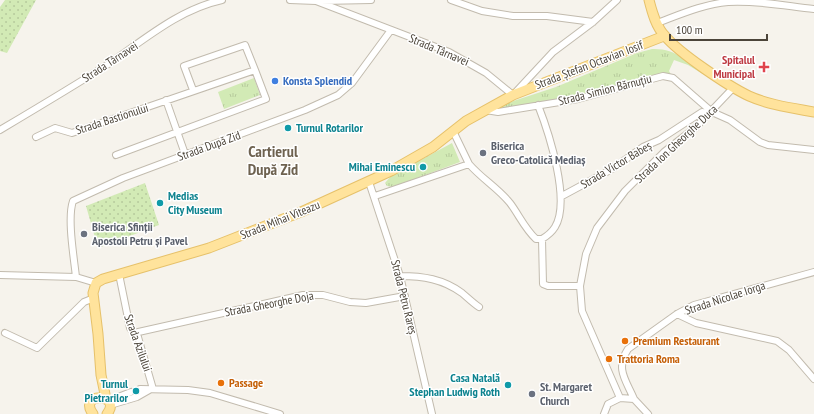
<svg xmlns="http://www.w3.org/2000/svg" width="814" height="414" viewBox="0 0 814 414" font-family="'PT Sans Narrow',sans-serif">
<defs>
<pattern id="grass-dots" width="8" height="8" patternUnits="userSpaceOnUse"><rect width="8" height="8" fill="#d2eab5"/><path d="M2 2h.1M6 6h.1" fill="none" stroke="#b6ca9c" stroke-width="1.8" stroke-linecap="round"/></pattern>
<pattern id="park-tufts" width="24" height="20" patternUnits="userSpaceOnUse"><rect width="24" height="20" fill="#d2eab5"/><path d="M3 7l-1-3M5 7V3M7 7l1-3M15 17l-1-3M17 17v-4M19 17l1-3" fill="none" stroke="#b6ca9c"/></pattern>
</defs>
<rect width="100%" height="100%" fill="#f6f3ec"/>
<path fill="url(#grass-dots)" d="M5 0H36L7 53 0 51V7Z
M145 183 159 225 98 248 86 206Z"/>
<path fill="url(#park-tufts)" d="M652 49C676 48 688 62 706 76L688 65 674 60 669 71 673 78 663 76 578 99 498 112 486 110 556 87 637 53Z
M254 78 260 95 224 109 218 92Z
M452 143 460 162 393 187 387 186 385 183 391 176Z"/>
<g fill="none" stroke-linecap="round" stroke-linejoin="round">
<defs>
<path id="street" d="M290 0 316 1 449 52 486 73 513 95 553 52 593 22 617 0
M451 0 482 11 513 16H547L593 22
M321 1 371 0
M657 23C679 15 704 4 728 2 756 0 786 6 814 9
M166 100 185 154
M538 105C549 133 571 201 555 227 552 232 547 236 542 239
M486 110 498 112 578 99 663 76 673 78 712 112 730 120 760 142 768 145 814 150
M0 130C37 108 74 86 110 63 145 39 180 9 222 0
M36 137 55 128 72 133 255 70 245 45 184 66 193 90
M116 155 266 99 255 70
M469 164C482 179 498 188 510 203 519 215 525 229 536 239H542
M369 182 400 276 432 414
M375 196 469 164 453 131
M562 196 612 169 643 147 659 140 702 112 710 114
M542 239 543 284 548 286H580
M119 274 130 328 138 337 153 389
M0 275 76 277 96 283
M400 276C423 276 443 279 462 293 468 298 473 303 479 307
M76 277C74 258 67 218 73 201L123 178 305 110 338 95 352 83 391 30
M677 314 696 323 777 341 789 350 814 379
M5 333 37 348 84 302 94 298
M134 333 303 295H323L350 302 366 303 405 296
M140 389 188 390 210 393 280 414
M620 398 582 311 580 286 586 254 597 228 625 191 664 152 696 127 734 87
M634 399C626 380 615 369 628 349L677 314 694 305 814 272
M108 401 131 392
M110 405 137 397 151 389
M604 414 608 404 620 398 634 399 648 414"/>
<path id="primary" d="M649 0C652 12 656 27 665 36 679 53 728 86 749 96 769 105 792 108 814 112
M106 399 101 375 98 334 93 293 96 283 103 279 209 248 301 212 391 171 433 147 466 121 513 95 664 36
M93 414C77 392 123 393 107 414"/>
</defs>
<use href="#street" stroke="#c2bbae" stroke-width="8"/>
<use href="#primary" stroke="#e6c16a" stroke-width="11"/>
<use href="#street" stroke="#fff" stroke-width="6"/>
<use href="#primary" stroke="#ffe39c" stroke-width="9"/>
</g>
<path fill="#e0444e" stroke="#fff" stroke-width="1.5" d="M762 61h4v4h4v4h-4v4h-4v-4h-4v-4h4z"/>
<circle fill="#3f7fe0" stroke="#fff" stroke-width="1.5" cx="275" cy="81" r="4"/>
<g fill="#0f9aa8" stroke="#fff" stroke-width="1.5">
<circle cx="288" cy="128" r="4"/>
<circle cx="423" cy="167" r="4"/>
<circle cx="160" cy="203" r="4"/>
<circle cx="508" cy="385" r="4"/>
<circle cx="136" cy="391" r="4"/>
</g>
<g fill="#6b7280" stroke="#fff" stroke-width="1.5">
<circle cx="483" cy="153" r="4"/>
<circle cx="84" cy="234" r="4"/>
<circle cx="532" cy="394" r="4"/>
</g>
<g fill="#e8710a" stroke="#fff" stroke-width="1.5">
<circle cx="625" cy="341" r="4"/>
<circle cx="609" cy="359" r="4"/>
<circle cx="221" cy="383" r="4"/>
</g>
<g text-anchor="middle" stroke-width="3" stroke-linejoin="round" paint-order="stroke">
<g font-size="12" fill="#4b4439" stroke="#fff">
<text transform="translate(439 50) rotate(23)" y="4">Strada Târnavei</text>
<text transform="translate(110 62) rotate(-33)" y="4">Strada Târnavei</text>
<text transform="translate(589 65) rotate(-21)" y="4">Strada Ștefan Octavian Iosif</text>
<text transform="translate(605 90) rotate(-14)" y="4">Strada Simion Bărnuțiu</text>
<text transform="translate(112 119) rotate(-18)" y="4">Strada Bastionului</text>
<text transform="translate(676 144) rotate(-43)" y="4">Strada Ion Gheorghe Duca</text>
<text transform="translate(209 146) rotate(-20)" y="4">Strada După Zid</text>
<text transform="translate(616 165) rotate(-31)" y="4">Strada Victor Babeș</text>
<text transform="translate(280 220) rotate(-22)" y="4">Strada Mihai Viteazu</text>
<text transform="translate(404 297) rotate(76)" y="4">Strada Petru Rareș</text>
<text transform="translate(725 298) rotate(-18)" y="4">Strada Nicolae Iorga</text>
<text transform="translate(269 304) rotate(-11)" y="4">Strada Gheorghe Doja</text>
<text transform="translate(138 343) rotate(70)" y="4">Strada Azilului</text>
</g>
<g font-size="12" font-weight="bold" fill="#be3a42" stroke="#fff" text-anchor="end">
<text x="755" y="64">Spitalul<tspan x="755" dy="14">Municipal</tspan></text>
</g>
<g font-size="12" font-weight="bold" fill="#366cbe" stroke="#fff" text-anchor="start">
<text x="283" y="85">Konsta Splendid</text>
</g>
<g font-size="12" font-weight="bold" fill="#0d838f" stroke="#fff" text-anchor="end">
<text x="296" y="132" text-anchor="start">Turnul Rotarilor</text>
<text x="415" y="171">Mihai Eminescu</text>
<text x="168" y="200" text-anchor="start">Medias<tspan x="168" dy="14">City Museum</tspan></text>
<text x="500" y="382">Casa Natală<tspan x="500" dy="14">Stephan Ludwig Roth</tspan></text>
<text x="128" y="388">Turnul<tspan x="128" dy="14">Pietrarilor</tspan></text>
</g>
<g font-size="12" font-weight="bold" fill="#5b616d" stroke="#fff" text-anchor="start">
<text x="491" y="150">Biserica<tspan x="491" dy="14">Greco-Catolică Mediaș</tspan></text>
<text x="92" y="231">Biserica Sfinții<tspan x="92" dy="14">Apostoli Petru și Pavel</tspan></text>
<text x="540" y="391">St. Margaret<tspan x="540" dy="14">Church</tspan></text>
</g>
<g font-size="12" font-weight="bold" fill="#c56008" stroke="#fff" text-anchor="start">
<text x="633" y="345">Premium Restaurant</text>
<text x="617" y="363">Trattoria Roma</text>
<text x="229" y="387">Passage</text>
</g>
<g font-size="16" font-weight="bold" fill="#6e6250" stroke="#fff">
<text x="273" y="157">Cartierul<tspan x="273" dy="18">După Zid</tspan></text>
</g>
</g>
<path d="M670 34v6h97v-6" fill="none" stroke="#4b4439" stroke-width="2"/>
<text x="676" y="34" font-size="12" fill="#4b4439" stroke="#ffffff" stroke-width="3" paint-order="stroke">100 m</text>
</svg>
